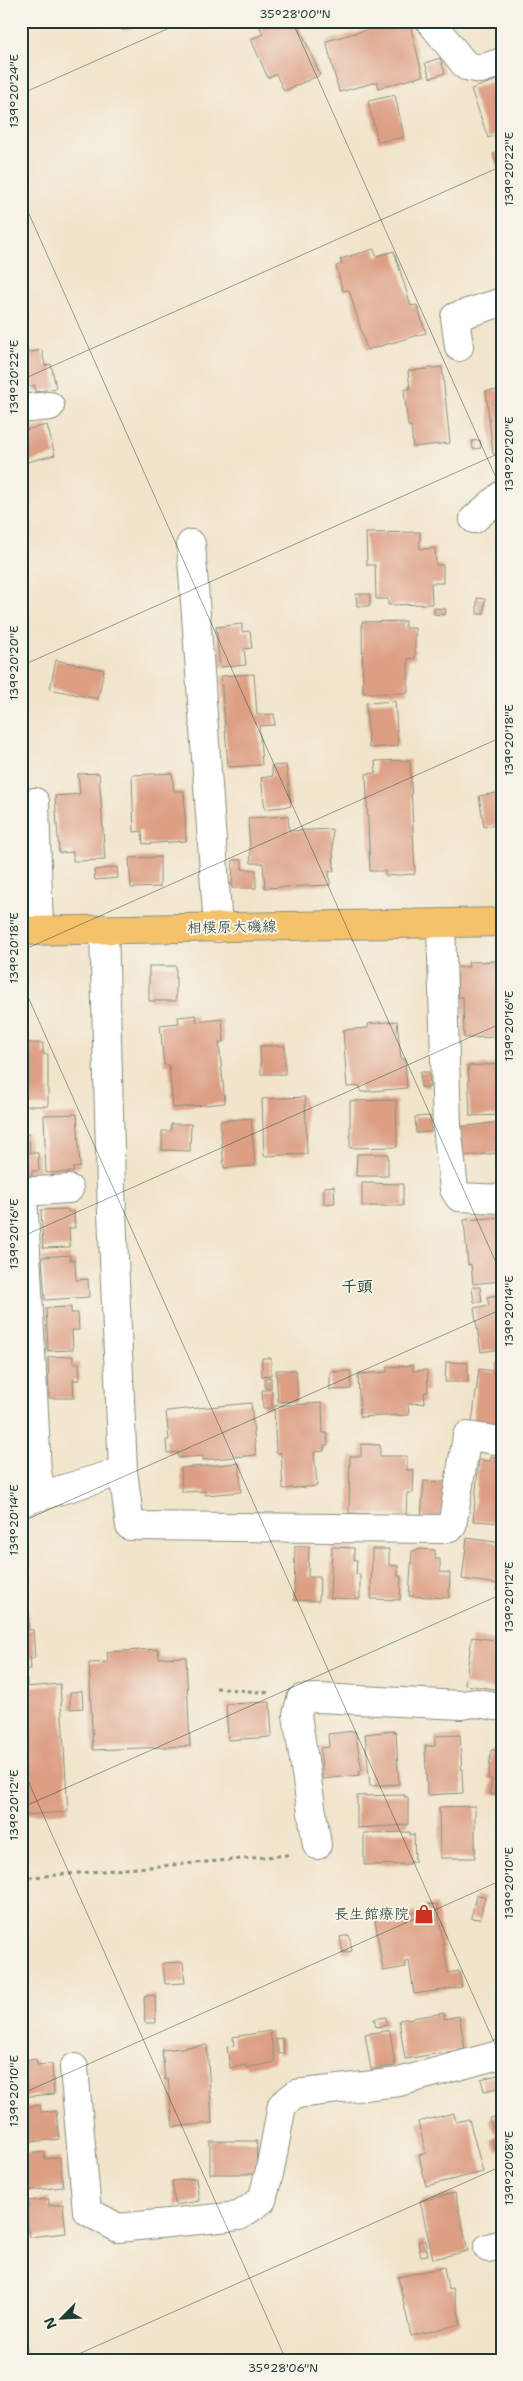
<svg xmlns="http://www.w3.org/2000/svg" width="523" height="2381" viewBox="0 0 523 2381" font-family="'Shantell Sans','Klee One',sans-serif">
<rect width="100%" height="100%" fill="#f7f3e8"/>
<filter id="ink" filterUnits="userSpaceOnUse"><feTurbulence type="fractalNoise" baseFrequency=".02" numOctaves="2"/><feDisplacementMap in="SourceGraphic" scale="10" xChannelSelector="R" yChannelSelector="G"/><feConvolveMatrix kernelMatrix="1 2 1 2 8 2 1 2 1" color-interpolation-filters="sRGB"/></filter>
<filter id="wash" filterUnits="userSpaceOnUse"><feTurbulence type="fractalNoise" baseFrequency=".0096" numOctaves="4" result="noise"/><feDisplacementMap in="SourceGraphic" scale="20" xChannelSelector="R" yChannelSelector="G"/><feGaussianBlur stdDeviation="1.12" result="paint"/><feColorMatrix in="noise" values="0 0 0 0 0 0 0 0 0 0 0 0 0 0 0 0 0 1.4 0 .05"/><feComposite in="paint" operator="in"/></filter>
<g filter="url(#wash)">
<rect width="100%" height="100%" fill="#f1e4ca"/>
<g id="blocks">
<path fill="#dd9f84" d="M120 21H167V22L122 30Z
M257 21H297L320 75 284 91 276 74 268 78 251 39 263 34Z
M373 21H409L423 76 378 88 377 82 339 92 326 41 370 29 369 22Z
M21 49 25 64H21Z
M440 58 445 73 430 78 425 63Z
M497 80 502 92V133L488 138 471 89Z
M395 95 404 137 378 142 368 101Z
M502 151V178H501L493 154Z
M374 249 376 256 394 251 411 306 417 305 426 333 367 350 349 290 343 291 336 266 342 264 340 259Z
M42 350 45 366 51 364 56 388 35 392V385L24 387 21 354Z
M442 367 450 443 413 447 411 426H408L404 390 410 389 408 371Z
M502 390V453L493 454 486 391Z
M47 425 55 455 27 462 21 442V431Z
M480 440 481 448 473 449 472 441Z
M420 532V549L435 548 436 565H443V583H431L432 604 388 605V599H376L375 565H367L366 533Z
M356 594H370V606H357Z
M477 598 485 599 484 614H477Z
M434 608 446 609 445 615 434 614Z
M405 621V628H415V658L408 659V693H363L362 622Z
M242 624V632L250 631 252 648 244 649 246 665 220 667 216 627Z
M56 660 104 670 98 699 50 689Z
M254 674 257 715 274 714 275 725 259 726 262 765 228 767 221 676Z
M395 701 398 746 369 748 366 703Z
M410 760 415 874 385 876V871H370L366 774 376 773 375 761Z
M286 765 291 806 265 809 261 778 273 776 271 766Z
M99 773 105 860 73 861V852L59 853 55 796 80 794 78 774Z
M172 773 174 791H184L186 841 143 844 142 831 134 832 132 775Z
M502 792V824L484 827 479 796Z
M288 816 289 831 332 829 334 871H329L330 885 265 888 263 863H251L248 818Z
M160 857V887L131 888 129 858Z
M233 860H242V869L256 870V888H232Z
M117 867 118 878 95 880 94 870Z
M502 961V1037L464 1038 463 997H458L456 967H469L468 962Z
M149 966H176V1001H149Z
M196 1015 197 1022 222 1019 224 1042H219L225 1103 173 1108 169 1065H164L160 1025 179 1023 178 1017Z
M397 1021 401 1059H405L407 1088 361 1092 360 1086 347 1087 343 1030 368 1028V1024Z
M21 1043H43V1054H48V1106H21Z
M260 1046H285V1074H261Z
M502 1064V1115L470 1116 468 1066Z
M420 1072H429L430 1087H421Z
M305 1097 307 1154 264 1156 262 1099Z
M396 1100 397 1147 350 1148V1101Z
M77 1114 80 1167 73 1168 74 1172 46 1173 44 1115Z
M430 1116 431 1132 416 1133 415 1117Z
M251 1118 255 1166 224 1168 220 1121Z
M502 1122V1153L461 1156 459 1127Z
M171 1124H191L190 1151 162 1150V1131H171Z
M21 1134H29L30 1153H38L39 1171H32V1175L21 1176Z
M357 1154H388V1176H356Z
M362 1183 403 1184V1206H362Z
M334 1186 335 1203 324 1204V1187Z
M68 1209V1212H74L75 1228H69L70 1247 43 1248 41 1210Z
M502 1217V1284H499V1281L473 1284 471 1264 468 1265 464 1220Z
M70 1255V1260H75L76 1280 88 1279 89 1297 45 1300 42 1257Z
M472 1287H480L482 1302H474Z
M502 1294V1349L481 1352 474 1308 489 1305 487 1297Z
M71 1307V1313H78L79 1330H72L73 1350 48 1351 46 1308Z
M73 1356V1363H79L80 1380H73L74 1398H49L48 1357Z
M262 1358H271V1375L262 1376Z
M446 1362 468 1363V1382H445Z
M497 1362 502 1363V1428L472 1423 479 1369 495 1371Z
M413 1365V1371L427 1370 428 1392H424L425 1403 408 1404 409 1415 360 1417 358 1374 387 1372V1367Z
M276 1370H296L298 1401 278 1402Z
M351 1371V1389L330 1390V1372Z
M271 1377V1388H265V1378Z
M262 1390H272V1408H263Z
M251 1403 256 1455 203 1460V1456L178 1458V1452L167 1453 166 1440H169L166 1411Z
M322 1403 323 1433H327L328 1445H324V1451L314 1452 317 1486 283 1489 281 1453H276L274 1406Z
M361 1444 380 1445V1456H407V1470H414L413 1493H407L406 1516 349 1513 350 1456H361Z
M491 1457 502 1458V1523L473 1521 479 1460 490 1461Z
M239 1463 241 1492 205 1495V1491L182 1492 181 1468Z
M424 1481 445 1482 443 1518 421 1517Z
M467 1538 502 1543V1591H496L498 1584 462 1579Z
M295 1546H309L308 1577H320L319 1601 294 1600Z
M332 1547 354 1548V1560H357L356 1574H360V1599L330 1598Z
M372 1549H389V1565L398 1566V1576H401L400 1600 371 1599Z
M420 1549 435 1550V1559H440V1572L450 1573 449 1598 409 1596 412 1551Z
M27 1606 29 1630H33L35 1658H30L31 1669H21V1607Z
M472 1637 502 1641V1690L465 1685Z
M158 1649 159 1658 186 1657 190 1746 93 1750 89 1663 108 1662 107 1652Z
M21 1678H27V1687L60 1684 68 1812 21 1815Z
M82 1691 83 1708 70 1709V1692Z
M270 1702 272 1737 228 1740 226 1704Z
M355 1731 362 1771H359L360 1775 323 1779 320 1748 329 1747 328 1734Z
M392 1731 396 1732 399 1784 370 1786 365 1734Z
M460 1735 463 1793 427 1795 425 1746H435V1736Z
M497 1743H502V1795L490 1794 492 1779H488L491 1750H496Z
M405 1795 404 1797H408V1825L357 1828V1796Z
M475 1806V1858H440L439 1807Z
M410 1832V1835L414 1834 415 1862H410V1864L364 1865V1833Z
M476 1895 485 1896 480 1919 471 1918Z
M437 1904 448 1973 459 1971 462 1987 414 1994 409 1961 405 1962 406 1967 383 1971 375 1919 425 1911V1905Z
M349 1935 352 1951 343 1953 340 1937Z
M183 1962 185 1983 165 1984 163 1963Z
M155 1995 156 2023H145L144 1996Z
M444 2013V2019L459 2016 465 2049 405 2059 399 2020Z
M386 2017 387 2025 376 2027 374 2019Z
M390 2030 395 2066 371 2069 365 2034Z
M270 2031 275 2062 246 2068V2065L230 2068 227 2047 234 2046 233 2037Z
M282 2038 284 2053 279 2054 276 2039Z
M207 2045 212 2123 173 2127 168 2079 165 2080 162 2050Z
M36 2059 37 2065 52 2064 54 2094 21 2097V2061Z
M502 2074V2087L484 2091 481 2079Z
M40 2105 41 2112 56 2111 59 2139 21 2143 22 2107Z
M454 2113 456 2122 469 2119 483 2172 426 2186 419 2155 426 2153 418 2122Z
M502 2113V2150L497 2152 491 2140 497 2136 489 2119Z
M210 2141H257L256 2174H210Z
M44 2152 45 2159 60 2157 63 2187 25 2191 23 2160H26V2154Z
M196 2178 199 2201 175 2205 172 2181Z
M455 2193 468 2251 433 2259 420 2201Z
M49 2199V2206L63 2204 66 2233 29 2237 26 2207H29L28 2201Z
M425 2240 428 2255 421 2256 418 2242Z
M444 2267 448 2289 453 2288 461 2324 411 2336 398 2277Z
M391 2357 404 2358V2360H391Z"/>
</g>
</g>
<g filter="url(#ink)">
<use href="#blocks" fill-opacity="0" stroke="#88907f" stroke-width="1"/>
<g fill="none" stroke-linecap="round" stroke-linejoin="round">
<defs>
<path id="minor" d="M430 21 466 66 481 69 502 62
M459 347 455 317 502 302
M21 409 50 406
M474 519 502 495
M191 544 218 928
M35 802 39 931
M441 923 447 1126 454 1189 459 1197 502 1199
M21 1192 69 1189
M23 1192 37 1473 43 1495
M123 1471 130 1526 444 1529 452 1526 467 1436 502 1441
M21 1502 123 1471 111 1188 104 929
M317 1845 297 1715 301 1699 318 1698 462 1705 476 1703 502 1707
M74 2068 87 2211 118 2228 239 2216 262 2200 270 2170 282 2105 296 2094 399 2082 502 2054
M488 2248 502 2244"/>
<path id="major" d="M21 931 502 922"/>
</defs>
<use href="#minor" stroke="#88907f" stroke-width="30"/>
<use href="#major" stroke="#88907f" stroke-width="30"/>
<path stroke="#88907f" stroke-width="3" stroke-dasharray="4 4" stroke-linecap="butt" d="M216 1688 271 1693
M21 1878 288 1855
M21 2306 27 2360"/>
<use href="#minor" stroke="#fff" stroke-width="28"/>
<use href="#major" stroke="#f4c26a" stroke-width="28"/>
</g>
</g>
<path fill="none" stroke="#1f3d34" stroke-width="1" stroke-opacity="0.45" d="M292 21 502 491M21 94 185 21M21 196 502 1276M21 380 502 166M21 666 502 452M21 951 502 737M21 981 502 2060M21 1237 502 1023M21 1522 502 1309M21 1765 286 2360M21 1808 502 1594M21 2094 502 1880M65 2360 502 2166"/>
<defs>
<symbol id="shop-bare" viewBox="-9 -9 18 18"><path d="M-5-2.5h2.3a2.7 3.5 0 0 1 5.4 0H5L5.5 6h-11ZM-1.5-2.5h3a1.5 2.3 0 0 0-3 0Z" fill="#c8321e" stroke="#f7f3e8" stroke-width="2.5" paint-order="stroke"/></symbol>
</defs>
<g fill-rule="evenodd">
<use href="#shop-bare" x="410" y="1900" width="28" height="28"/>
</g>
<g text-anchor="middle" stroke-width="4" stroke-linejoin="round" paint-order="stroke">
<g font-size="15" fill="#1f3d34" stroke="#f7f3e8">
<text transform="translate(232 927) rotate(-1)" y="5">相模原大磯線</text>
</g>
<g font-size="15" fill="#1f3d34" stroke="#f7f3e8" text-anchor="end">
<text x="409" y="1919">長生館療院</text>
</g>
<g font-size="16" font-weight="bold" fill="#1f3d34" stroke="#f7f3e8">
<text x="357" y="1292">千頭</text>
</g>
</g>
<rect width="523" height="2381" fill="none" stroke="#f7f3e8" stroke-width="55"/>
<g transform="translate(62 2318) rotate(246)" stroke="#f7f3e8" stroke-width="4" paint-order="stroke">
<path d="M0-4L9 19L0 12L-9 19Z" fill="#1f3d34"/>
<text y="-8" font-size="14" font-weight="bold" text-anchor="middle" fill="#1f3d34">N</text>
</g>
<rect x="28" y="28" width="468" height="2326" fill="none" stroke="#1f3d34" stroke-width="2"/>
<g font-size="12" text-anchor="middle" fill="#1f3d34">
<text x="295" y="18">35°28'00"N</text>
<text transform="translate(14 91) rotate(-90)" y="4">139°20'24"E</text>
<text transform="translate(509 169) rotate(-90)" y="4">139°20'22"E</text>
<text transform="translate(14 377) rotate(-90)" y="4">139°20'22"E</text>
<text transform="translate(509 454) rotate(-90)" y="4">139°20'20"E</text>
<text transform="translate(14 663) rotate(-90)" y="4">139°20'20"E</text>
<text transform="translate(509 740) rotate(-90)" y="4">139°20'18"E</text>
<text transform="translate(14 948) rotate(-90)" y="4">139°20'18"E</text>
<text transform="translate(509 1026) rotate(-90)" y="4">139°20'16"E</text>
<text transform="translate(14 1234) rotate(-90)" y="4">139°20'16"E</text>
<text transform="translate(509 1311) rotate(-90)" y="4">139°20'14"E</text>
<text transform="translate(14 1520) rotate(-90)" y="4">139°20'14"E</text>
<text transform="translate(509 1597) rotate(-90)" y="4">139°20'12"E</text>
<text transform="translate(14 1805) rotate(-90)" y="4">139°20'12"E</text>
<text transform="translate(509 1883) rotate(-90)" y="4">139°20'10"E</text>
<text transform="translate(14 2091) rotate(-90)" y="4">139°20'10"E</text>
<text transform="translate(509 2168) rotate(-90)" y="4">139°20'08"E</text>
<text x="283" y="2372">35°28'06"N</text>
</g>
</svg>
